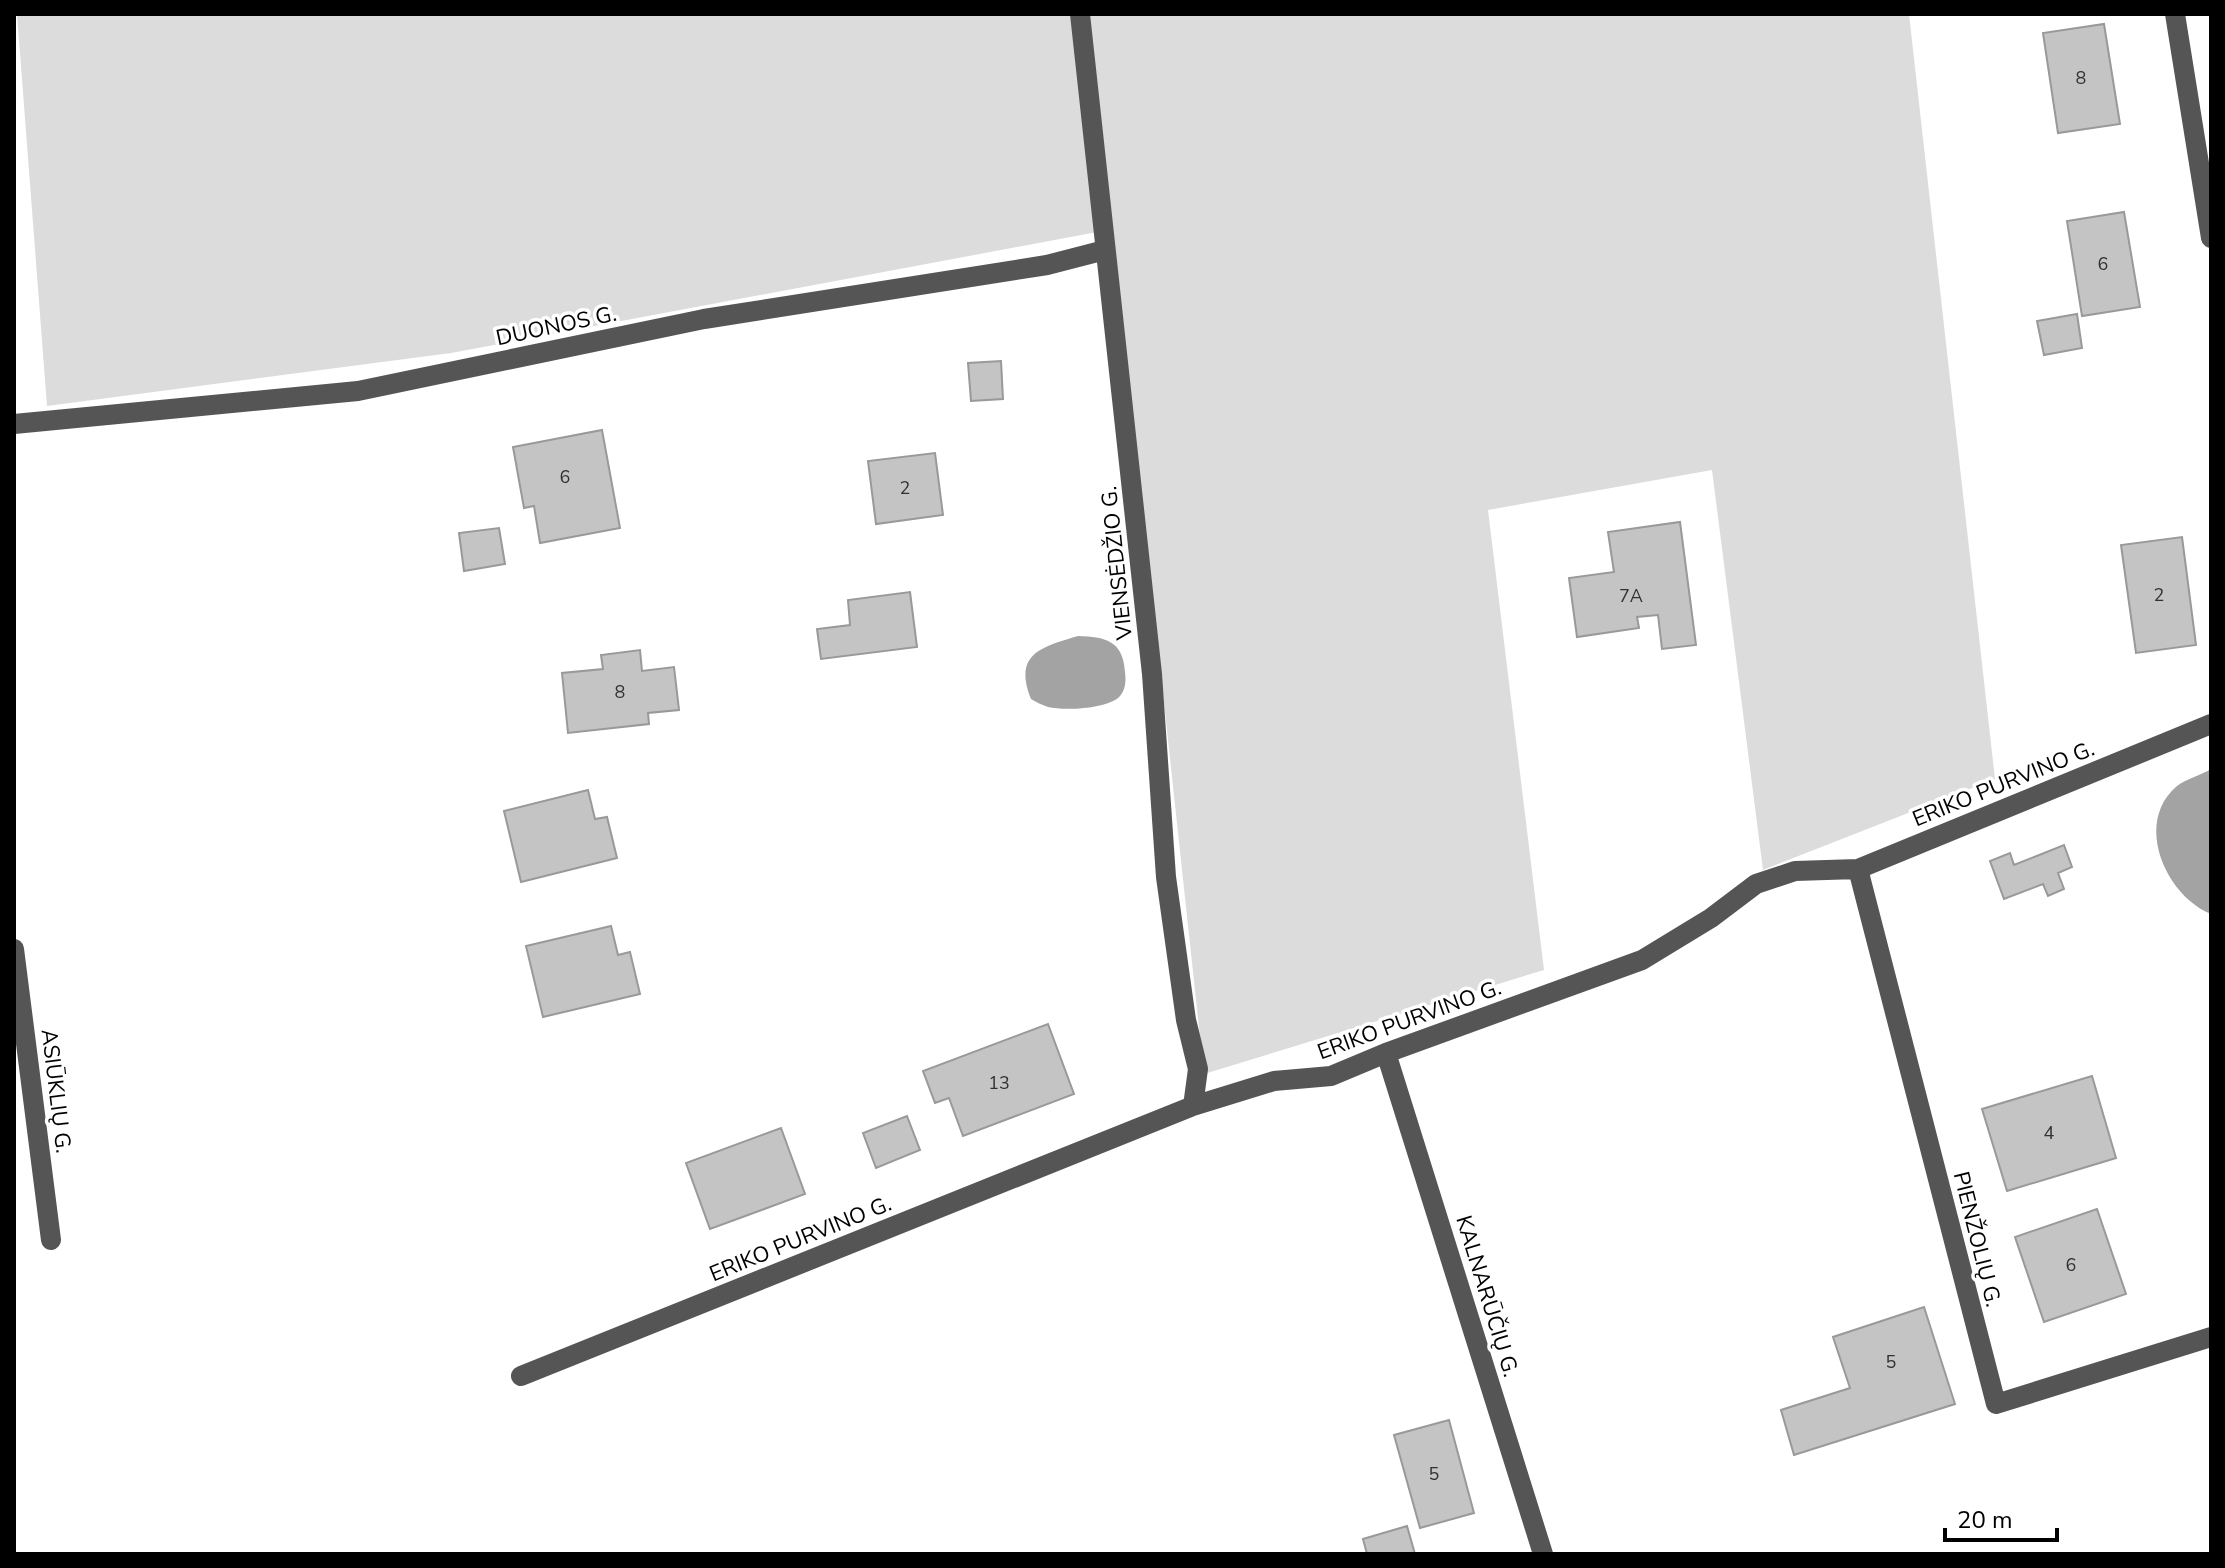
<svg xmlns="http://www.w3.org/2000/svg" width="2225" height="1568" viewBox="0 0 2225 1568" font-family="'Nunito Sans',sans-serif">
<rect width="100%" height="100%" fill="#fff"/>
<path fill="#dcdcdc" d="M17 14H1909L1995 779 1763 870 1712 470 1488 510 1544 970 1204 1074 1113 229 451 353 47 406Z"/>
<path fill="#a3a3a3" d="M1078 636C1105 637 1123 640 1125 672 1126 679 1126 689 1120 696 1109 709 1064 711 1048 707 1042 705 1036 702 1031 699 1013 654 1041 647 1078 636Z
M2211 769V914C2166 896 2133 823 2177 786 2186 779 2201 775 2211 769Z"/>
<path fill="#c4c4c4" stroke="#999" stroke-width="2" d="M2104 24 2120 124 2058 133 2043 33Z
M2124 212 2140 307 2082 316 2067 221Z
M2077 314 2082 348 2044 355 2037 321Z
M1001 361 1003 399 971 401 968 363Z
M602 430 620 528 540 543 534 506 524 508 513 447Z
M935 453 943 515 876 524 868 461Z
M1680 522 1696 645 1662 649 1658 615 1637 617 1639 628 1577 637 1569 578 1614 572 1608 532Z
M499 528 505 564 464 571 459 533Z
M2182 537 2196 645 2136 653 2121 545Z
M910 592 917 647 821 659 817 629 850 625 848 600Z
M640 650 642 671 674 667 679 710 648 713 649 724 568 733 562 673 603 669 601 655Z
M588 790 595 819 607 817 617 858 521 882 504 811Z
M2064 845 2072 867 2058 873 2064 889 2048 896 2043 884 2004 899 1990 861 2010 853 2014 865Z
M611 926 618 955 630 952 640 994 543 1017 526 946Z
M1048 1024 1074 1094 963 1136 949 1098 935 1103 923 1071Z
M2092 1076 2116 1158 2007 1191 1982 1109Z
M907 1116 920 1150 876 1168 863 1133Z
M781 1128 805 1194 710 1229 686 1163Z
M2097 1209 2126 1294 2044 1322 2015 1237Z
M1924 1307 1955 1404 1794 1455 1781 1410 1850 1388 1833 1337Z
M1449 1420 1474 1513 1420 1528 1394 1435Z
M1407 1526 1415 1554H1367L1363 1539Z"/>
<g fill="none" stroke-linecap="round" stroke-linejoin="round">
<path stroke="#555" stroke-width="20" d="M1080 14 1152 674 1166 877 1186 1020 1198 1069 1193 1106
M2175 14 2211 238
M14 424 358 391 704 319 1047 265 1105 250
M1858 869 1996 1404 2211 1337
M14 949 51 1240
M1386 1053 1543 1554
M521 1376 1193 1106 1274 1081 1331 1076 1386 1053 1642 960 1711 918 1756 884 1795 871 1858 869 2211 724"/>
</g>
<g text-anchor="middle" stroke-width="7" stroke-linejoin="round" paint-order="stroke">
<g font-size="18" fill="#313131">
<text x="2081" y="84">8</text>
<text x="2103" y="270">6</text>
<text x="565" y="483">6</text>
<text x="905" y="494">2</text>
<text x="2159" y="601">2</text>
<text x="1631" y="602">7A</text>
<text x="620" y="698">8</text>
<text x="999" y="1089">13</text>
<text x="2049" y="1139">4</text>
<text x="2071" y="1271">6</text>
<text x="1891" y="1368">5</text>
<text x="1434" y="1480">5</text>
</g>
<g font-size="22" fill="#000" stroke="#fff">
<text transform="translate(556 325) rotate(-12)" y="8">DUONOS G.</text>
<text transform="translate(1116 563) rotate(-96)" y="8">VIENSĖDŽIO G.</text>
<text transform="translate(2003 783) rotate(-22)" y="8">ERIKO PURVINO G.</text>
<text transform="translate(1409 1019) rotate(-20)" y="8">ERIKO PURVINO G.</text>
<text transform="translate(57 1091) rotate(83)" y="8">ASIŪKLIŲ G.</text>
<text transform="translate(800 1238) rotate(-22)" y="8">ERIKO PURVINO G.</text>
<text transform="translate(1978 1239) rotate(76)" y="8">PIENŽOLIŲ G.</text>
<text transform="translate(1488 1296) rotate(73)" y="8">KALNARŪČIŲ G.</text>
</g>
</g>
<rect width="2225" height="1568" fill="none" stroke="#000000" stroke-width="32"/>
<path d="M1945 1528v12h112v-12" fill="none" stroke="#000000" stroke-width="4"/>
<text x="1957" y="1528" font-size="24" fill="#000000" stroke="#ffffff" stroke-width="6" paint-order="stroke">20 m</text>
</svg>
